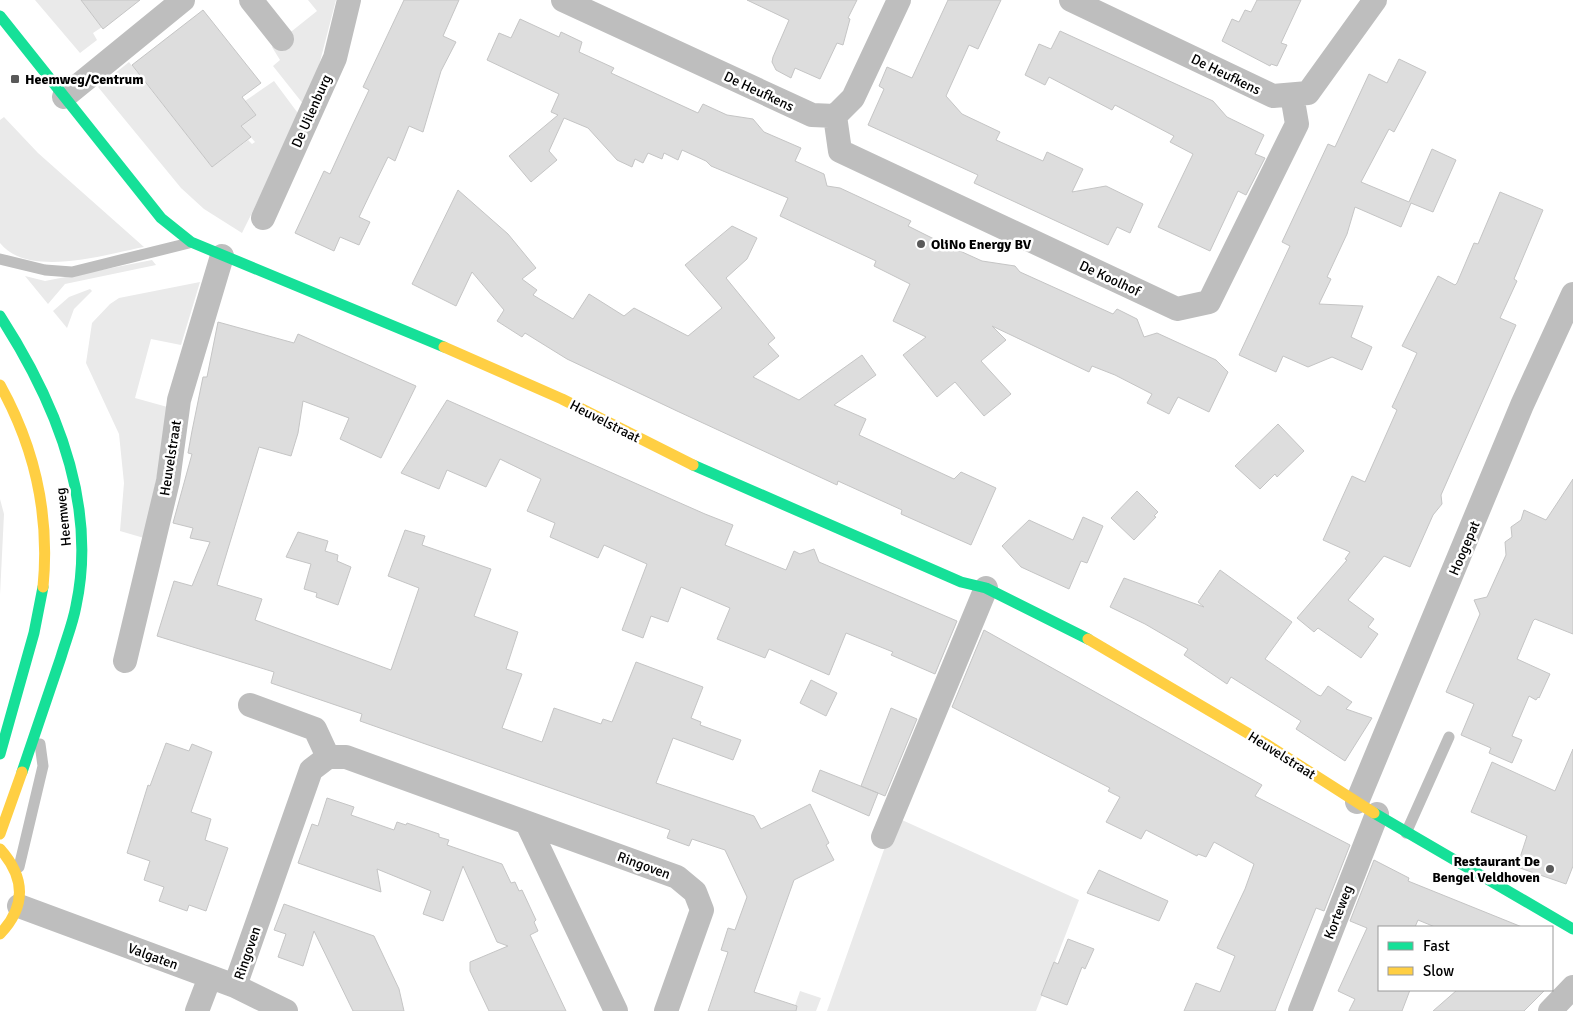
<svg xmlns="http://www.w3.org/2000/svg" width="1573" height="1011" viewBox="0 0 1573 1011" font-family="Signika,sans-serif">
<rect width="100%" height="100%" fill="#fff"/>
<path fill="#eaeaea" d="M35 0H81L102 27 93 33 97 40 80 53Z
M308 0H336L316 77 304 105 273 66 280 60 272 47 317 11Z
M129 62 212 167 248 140 252 144 255 142 241 126 255 114 245 101 274 81 300 116 242 233 204 209 181 188 98 87Z
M4 117 38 153 144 247C107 254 28 279 0 243V120Z
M152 260 156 265 65 284 48 304 25 276 45 281Z
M200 282 181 345 151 339 135 398 171 408 144 538 120 531 124 483 119 434 86 363 92 323 110 304 119 298Z
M90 289 92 291 74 309 67 328 53 311 69 297Z
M0 499 4 514 0 595Z
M902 820 1079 900 1036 1011H827L887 841 893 843Z
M800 991 821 998 816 1011H793Z"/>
<path fill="#ddd" stroke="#c5c5c5" d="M81 0H140L103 29Z
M404 0H459L443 36 456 42 441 71 423 132 409 126 395 161 388 157 370 194 359 217 370 222 359 245 340 237 334 251 295 233 324 171 330 174 352 126 369 90 363 87Z
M747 0H857L848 18 850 19 843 45 837 43 820 79 795 68 791 78 776 70 772 62 773 57 789 20Z
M948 0H1001L978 49 969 45 946 96 962 114 1000 132 996 140 1043 161 1047 152 1083 169 1072 192 1106 186 1143 204 1130 233 1117 227 1108 245 974 183 978 175 868 125 884 89 879 86 887 67 912 78Z
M1257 0H1301L1281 43 1287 45 1277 66 1271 64 1270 66 1222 41 1232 19 1239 22 1245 10 1251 12Z
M203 10 261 83 242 97 256 115 241 126 251 137 212 167 132 65Z
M520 19 559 37 561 32 582 42 579 52 614 68 611 73 698 113 703 104 727 115 753 119 764 132 801 148 795 161 824 174 827 186 840 188 911 221 908 226 938 241 982 261 1015 266 1020 272 1113 314 1117 309 1137 319 1144 337 1157 333 1216 360 1228 372 1209 412 1178 397 1169 414 1147 403 1152 394 1115 375 1092 366 1089 372 992 326 1006 340 981 361 1011 394 984 416 955 382 937 397 903 355 926 337 893 321 910 284 874 266 876 261 780 216 788 198 711 166 706 161 682 150 678 160 664 153 662 159 648 153 643 163 635 159 632 167 617 160 588 128 564 118 549 151 557 160 531 182 509 156 558 115 551 112 559 94 487 60 499 33 511 38Z
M1060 31 1213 101 1227 117 1264 135 1255 154 1265 158 1246 195 1238 191 1210 251 1158 227 1193 154 1170 142 1174 136 1115 105 1112 110 1049 77 1045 85 1025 75 1039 44 1051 49Z
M1399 59 1426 72 1394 132 1389 129 1361 182 1409 202 1432 149 1456 160 1433 212 1411 203 1401 227 1355 207 1347 234 1327 277 1331 279 1319 304 1363 306 1351 337 1372 347 1362 370 1332 357 1308 367 1283 356 1276 372 1239 355 1290 246 1282 242 1328 144 1335 147 1369 74 1387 83Z
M458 190 508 234 536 268 522 279 537 290 533 295 573 319 589 294 624 316 634 308 688 336 722 308 685 265 732 226 757 238 747 259 726 278 775 338 768 344 779 356 753 377 799 400 862 355 876 375 834 405 866 419 859 435 954 479 961 472 996 488 971 545 901 514 902 510 838 481 837 485 677 411 567 359 525 333 522 337 497 321 504 310 472 272 456 306 412 284Z
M1500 192 1543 210 1514 279 1517 281 1500 318 1516 325 1441 495 1442 504 1433 515 1410 567 1384 556 1348 600 1374 619 1368 627 1378 634 1361 658 1318 628 1314 632 1297 618 1347 560 1345 559 1350 552 1323 540 1352 476 1365 482 1397 410 1392 407 1417 353 1402 346 1438 276 1455 285 1457 283 1474 243 1478 244Z
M218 322 294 343 298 334 416 386 381 458 340 439 349 418 303 401 298 433 291 456 259 447 217 585 262 599 255 620 391 670 419 588 388 576 405 530 425 536 422 545 491 569 474 616 518 632 506 669 522 674 502 728 542 742 554 708 601 724 603 719 612 722 636 662 703 687 691 718 701 722 700 725 741 740 733 760 673 738 656 783 754 816 761 829 810 804 829 843 826 845 834 860 794 880 754 992 797 1006 796 1011H708L728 952 721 950 728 928 735 930 747 897 725 850 692 839 689 846 667 838 670 830 360 721 362 714 271 683 274 672 157 636 174 581 192 586 210 542 190 538 193 528 173 523 192 454 188 453 192 431 203 377H207Z
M447 400 705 514 733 525 725 545 786 570 794 551 800 554 814 549 819 562 957 621 935 674 891 655 893 652 846 633 829 675 769 649 765 658 717 639 730 608 681 587 668 622 651 616 643 638 622 630 647 564 604 545 598 558 550 537 555 523 527 511 541 479 500 459 486 487 447 470 439 489 401 473Z
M1278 424 1304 451 1277 477 1275 474 1260 489 1235 466Z
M1573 479V634L1535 619 1533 621 1517 659 1550 674 1539 698 1538 697 1536 700 1529 696 1512 736 1522 740 1512 763 1489 753 1491 748 1461 735 1474 704 1446 692 1480 614 1474 600 1487 597 1506 555 1505 542 1512 537 1511 527 1521 520 1524 510 1546 520Z
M1137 491 1158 512 1154 516 1156 517 1134 540 1111 518Z
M1083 517 1103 526 1087 563 1081 561 1069 589 1021 567 1002 546 1029 520 1073 540Z
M298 532 328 541 325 551 338 555 337 561 351 567 338 605 316 597 317 593 304 589 311 564 286 557Z
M1220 570 1292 622 1265 659 1318 695 1321 696 1328 686 1352 702 1346 709 1372 718 1345 761 1296 729 1301 721 1231 677 1227 684 1184 655 1188 649 1145 624 1110 607 1124 578 1204 607 1198 602Z
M984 630 1262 785 1255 796 1350 845 1324 911 1316 908 1275 1011H1184L1196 983 1220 992 1235 956 1217 948 1245 889 1254 864 1214 842 1206 857 1198 854 1197 856 1146 830 1141 839 1106 822 1120 797 1108 791 1110 788 952 707Z
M811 680 837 693 826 716 800 703Z
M891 708 917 719 885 796 861 786Z
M166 743 189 751 192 744 212 752 191 812 211 819 205 840 228 848 206 911 189 905 187 911 159 901 164 887 144 880 150 861 127 853 148 785 150 786Z
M1573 749V866L1566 884 1517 867 1527 836 1471 812 1492 762 1555 791Z
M820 770 878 793 869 816 812 791Z
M327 798 354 807 351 815 394 830 397 822 406 825 407 823 439 834V837L449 840 447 845 502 864 511 883 515 882 519 891 522 890 536 920 534 922 538 931 530 935 566 1011H489L470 971V962L508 946 497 942 463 866 443 921 423 914 431 891 377 869 381 892 298 863 312 824 318 826Z
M1374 860 1409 878 1408 881 1522 927H1435L1418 920 1415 927H1379V990H1410L1402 1011H1349L1355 999 1338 991 1367 928 1350 921Z
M1099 870 1168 901 1159 921 1087 893Z
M284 904 374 936 399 989 404 1011H353L314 931 303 966 278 957 286 934 274 930Z
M1068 939 1094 949 1085 969 1082 967 1067 1005 1041 995 1054 962 1058 964Z
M1457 990H1545L1524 1011H1433Z"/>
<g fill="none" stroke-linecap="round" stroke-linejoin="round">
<path stroke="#bebebe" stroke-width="11" d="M0 259 45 270 72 272 189 243
M1406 833 1449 737
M19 867 43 766 40 744"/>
<path stroke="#bebebe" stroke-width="24" d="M251 0 282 39
M563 0 812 115 835 116 853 98 899 0
M1071 0 1273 96 1308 93 1375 0
M64 97 183 0
M835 116 840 151 1177 309 1209 302 1297 124 1292 95
M263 218 335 58 349 0
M125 661 168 481 179 400 222 256
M250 705 315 729 328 757H346L677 877 695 892 702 910 666 1011
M1357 802 1522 405 1573 294
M527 823 616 1011
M883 837 986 588
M19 906 235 986 286 1011
M235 986 311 770 328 757
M197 1011 210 977
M1300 1011 1377 814
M1550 1011 1573 987"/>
<path stroke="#16e098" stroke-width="11" d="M0 16 161 218 191 242 444 347
M0 316C55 401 98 503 76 606 73 623 66 640 61 657 48 695 35 734 22 772
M693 465 961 582 986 588 1088 639
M0 754 34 633 43 587
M1374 813 1573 929"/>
<path stroke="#ffcf43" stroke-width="11" d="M444 347 562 399 693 465
M0 385C35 448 50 515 43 587
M1088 639 1266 744 1374 813
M0 834 22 772
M0 849C25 877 27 906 0 934"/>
</g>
<g fill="#595959" stroke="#fff" stroke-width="2">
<rect x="10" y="74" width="10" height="10" rx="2.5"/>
<circle cx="921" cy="244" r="5"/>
<circle cx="1550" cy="869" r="5"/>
</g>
<g text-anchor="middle" stroke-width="5" stroke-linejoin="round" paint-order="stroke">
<g font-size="14" fill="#000" stroke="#fff">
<text transform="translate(1226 74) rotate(26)" y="5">De Heufkens</text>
<text transform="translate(759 91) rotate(25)" y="5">De Heufkens</text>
<text transform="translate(311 111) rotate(-66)" y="5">De Uilenburg</text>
<text transform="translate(1110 278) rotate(25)" y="5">De Koolhof</text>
<text transform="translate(605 421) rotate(27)" y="5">Heuvelstraat</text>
<text transform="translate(170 458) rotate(-81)" y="5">Heuvelstraat</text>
<text transform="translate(63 517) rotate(-96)" y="5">Heemweg</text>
<text transform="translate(1464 548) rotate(-67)" y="5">Hoogepat</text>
<text transform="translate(1282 755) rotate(32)" y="5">Heuvelstraat</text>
<text transform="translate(644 865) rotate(20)" y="5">Ringoven</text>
<text transform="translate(1338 912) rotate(-69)" y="5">Korteweg</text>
<text transform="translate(247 953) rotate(-71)" y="5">Ringoven</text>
<text transform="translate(153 956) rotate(20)" y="5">Valgaten</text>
</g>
<g font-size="14" font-weight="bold" fill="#000" stroke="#fff" text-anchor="start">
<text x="25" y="84">Heemweg/Centrum</text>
<text x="931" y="249">OliNo Energy BV</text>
<text x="1540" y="866" text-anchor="end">Restaurant De<tspan x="1540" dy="16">Bengel Veldhoven</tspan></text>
</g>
</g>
<rect x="1378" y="926" width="175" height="65" fill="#ffffff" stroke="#999999"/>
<rect x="1388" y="942" width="25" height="8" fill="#16e098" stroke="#999999"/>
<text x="1423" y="951" font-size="15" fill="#000000">Fast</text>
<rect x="1388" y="967" width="25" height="8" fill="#ffcf43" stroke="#999999"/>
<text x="1423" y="976" font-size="15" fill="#000000">Slow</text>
</svg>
